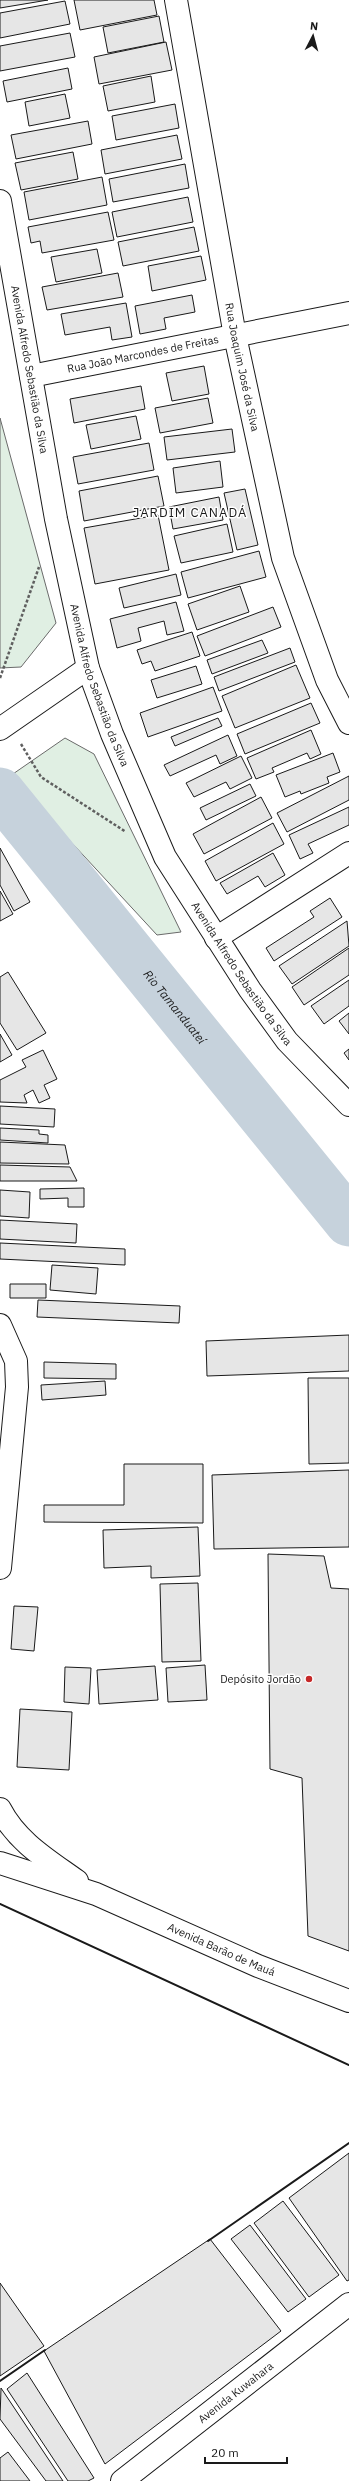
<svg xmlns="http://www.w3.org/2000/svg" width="349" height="2481" viewBox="0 0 349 2481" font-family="'IBM Plex Sans',sans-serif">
<rect width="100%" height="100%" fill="#fff"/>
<path fill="#e0efe3" stroke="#6a6a6a" d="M0 418 56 623 21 667 0 668Z
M65 738 94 754 181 932 157 935 10 776Z"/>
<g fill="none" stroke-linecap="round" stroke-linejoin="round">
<path stroke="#c6d2dc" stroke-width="49" id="s1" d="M0 792 349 1222"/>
</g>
<path fill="#e6e6e6" stroke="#1a1a1a" d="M0 0H48L0 8Z
M74 0H154L157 15 80 30Z
M65 1 70 24 0 38V13Z
M159 16 164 42 108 53 103 27Z
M70 33 75 57 0 71V46Z
M166 42 172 70 99 84 94 57Z
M68 68 72 89 7 102 3 81Z
M151 76 155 102 108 111 103 86Z
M65 94 70 118 29 126 25 102Z
M175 104 179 128 116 140 112 116Z
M88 121 92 144 16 159 11 135Z
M177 135 182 159 105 174 101 150Z
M73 152 78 179 21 190 15 163Z
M185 164 189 188 113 202 109 179Z
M102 177 107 205 29 220 24 192Z
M188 197 193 222 117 237 112 212Z
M108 212 114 240 42 253 40 241 31 243 28 227Z
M194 227 199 251 123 266 118 242Z
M97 249 102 273 56 282 51 257Z
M201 256 206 280 152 291 148 266Z
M118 273 123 297 47 310 42 287Z
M192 295 195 312 164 318 166 329 140 334 135 306Z
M126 303 132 337 112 340 110 327 65 335 61 314Z
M204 366 209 394 172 401 166 373Z
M141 386 145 409 74 423 70 399Z
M208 398 213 423 160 433 155 408Z
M136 416 141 439 91 449 86 425Z
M232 429 235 452 167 460 164 437Z
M149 443 154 470 78 484 73 457Z
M220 461 223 487 176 493 173 468Z
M158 476 164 506 84 521 79 491Z
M245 489 258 545 237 550 224 493Z
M219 497 223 520 173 529 169 507Z
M158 515 169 570 95 584 84 528Z
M227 524 233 552 181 563 174 536Z
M259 551 266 577 188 598 181 572Z
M176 574 181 595 124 608 119 588Z
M240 586 249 612 197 630 188 604Z
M176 602 184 631 167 635 164 621 138 628 141 641 117 648 110 619Z
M273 607 281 627 205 656 197 636Z
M192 632 200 656 155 671 151 661 142 664 137 650Z
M262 640 268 653 212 674 207 660Z
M290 648 295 662 219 691 214 677Z
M296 665 310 698 235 728 222 696Z
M196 666 202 684 157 698 151 680Z
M213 687 222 711 148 737 140 713Z
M311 703 320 723 245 754 237 734Z
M218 718 222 726 175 746 171 737Z
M311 730 321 754 310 759 307 753 272 768 274 772 256 779 247 758Z
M228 735 237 756 220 764 216 755 170 776 164 765Z
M333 753 340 772 327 777 329 783 301 794 300 791 285 797 276 775Z
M241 756 252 778 230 789 226 782 194 797 186 783Z
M349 776V800L287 832 277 813Z
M250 784 256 796 206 820 200 808Z
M261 797 272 818 204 854 193 834Z
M349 807V825L308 844 313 853 300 859 289 835Z
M273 823 284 844 216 881 205 861Z
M0 848 30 902 14 911 0 885Z
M273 853 285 875 265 887 258 876 227 894 220 883Z
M0 891 13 914 0 921Z
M330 898 342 917 274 961 266 948 314 917 310 911Z
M347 921 349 946 292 984 279 966Z
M349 948V975L304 1005 292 987Z
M8 972 46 1033 17 1050 0 1023V977Z
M349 980V1006L324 1024 311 1006Z
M349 1013V1034L339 1021Z
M0 1034 12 1055 0 1062Z
M349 1049V1060L344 1053Z
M43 1050 57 1079 44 1085 50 1098 39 1103 33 1090 24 1095 27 1103 0 1102V1080L26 1067 22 1060Z
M0 1106 55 1109 54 1127 0 1124Z
M0 1128 39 1130V1134L48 1135V1143L0 1140Z
M0 1142 65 1145 69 1164 0 1163Z
M0 1165 70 1167 77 1181H0Z
M84 1188V1207H68V1198L40 1199V1189Z
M0 1190 30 1192 29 1218 0 1216Z
M0 1220 77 1224 76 1243 0 1239Z
M0 1243 125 1249V1265L0 1259Z
M52 1265 98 1268 96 1294 50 1290Z
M10 1284H46V1298H10Z
M38 1300 180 1306 179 1323 37 1317Z
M349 1335V1371L207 1376 206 1341Z
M44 1362 116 1364V1379L44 1378Z
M308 1378H349V1463L309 1464Z
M105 1381 106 1395 42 1400 41 1385Z
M124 1464H203V1523L44 1522V1505H124Z
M349 1470V1547L214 1549 212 1475Z
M198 1527 200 1576 151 1578V1566L104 1568 103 1530Z
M268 1554 324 1556 331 1588 349 1589V1951L308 1936 302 1778 270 1769Z
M198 1583 201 1661 162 1662 160 1584Z
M14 1606 38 1607 34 1651 11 1649Z
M205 1665 207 1700 168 1702 166 1668Z
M155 1666 158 1700 99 1704 97 1670Z
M65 1667 91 1668 89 1704 64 1702Z
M20 1709 72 1712 69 1770 17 1767Z
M349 2153V2280L347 2281 289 2198Z
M283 2201 339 2275 309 2297 254 2223Z
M250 2225 306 2299 288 2312 231 2239Z
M210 2239 281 2331 105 2464 44 2351Z
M0 2283 44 2346 0 2376Z
M27 2373 94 2478 88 2481H68L7 2389Z
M1 2388 63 2481H46L0 2419Z
M8 2452 30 2481H0V2458Z"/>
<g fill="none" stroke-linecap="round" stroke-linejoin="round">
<defs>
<g id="street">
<path id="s2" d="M176 0 235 336 283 558 327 680 349 723"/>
<path id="s3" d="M0 201 56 519 88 668 112 734 165 857 250 990 287 1041 349 1105"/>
<path id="s4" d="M31 376 349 313"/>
<path d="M0 729 88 668"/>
<path d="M216 938 349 853"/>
</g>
<g id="secondary">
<path d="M0 1809C17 1842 48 1860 77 1881"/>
<path id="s5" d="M0 1863 96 1894 258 1966 349 2001"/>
<path id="s6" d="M122 2481 349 2304"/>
</g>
<path id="primary" d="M0 1325 16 1361 17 1387 0 1568"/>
</defs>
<use href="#street" stroke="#1a1a1a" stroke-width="24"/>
<use href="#secondary" stroke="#1a1a1a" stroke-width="24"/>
<use href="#primary" stroke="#1a1a1a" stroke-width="24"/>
<path stroke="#5f5f5f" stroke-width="2.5" stroke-dasharray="3 2" stroke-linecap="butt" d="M0 678 39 567
M21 744 41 777 126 832"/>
<use href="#street" stroke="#fff" stroke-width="22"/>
<use href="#secondary" stroke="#fff" stroke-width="22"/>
<use href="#primary" stroke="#fff" stroke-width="22"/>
<path stroke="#1a1a1a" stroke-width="2" d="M0 1904 349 2065
M208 2241 349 2143
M0 2381 45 2350"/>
</g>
<circle fill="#c62828" stroke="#fff" stroke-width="1.5" cx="309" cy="1679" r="4"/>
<g text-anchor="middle" stroke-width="3" stroke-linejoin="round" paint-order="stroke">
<g font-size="11" fill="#1a1a1a" stroke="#fff">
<text dy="4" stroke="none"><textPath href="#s4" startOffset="114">Rua João Marcondes de Freitas</textPath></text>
<text dy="4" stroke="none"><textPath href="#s2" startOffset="373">Rua Joaquim José da Silva</textPath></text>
<text dy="4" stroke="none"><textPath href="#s3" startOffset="171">Avenida Alfredo Sebastião da Silva</textPath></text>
<text dy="4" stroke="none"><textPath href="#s3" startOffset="495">Avenida Alfredo Sebastião da Silva</textPath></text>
<text dy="4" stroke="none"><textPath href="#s3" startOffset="819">Avenida Alfredo Sebastião da Silva</textPath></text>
<text dy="4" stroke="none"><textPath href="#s5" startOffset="238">Avenida Barão de Mauá</textPath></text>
<text dy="4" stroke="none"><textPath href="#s6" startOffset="144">Avenida Kuwahara</textPath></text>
</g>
<g font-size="11" fill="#1a1a1a" stroke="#fff" text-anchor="end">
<text x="301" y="1683">Depósito Jordão</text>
</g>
<g font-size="12" font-style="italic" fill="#1a1a1a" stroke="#fff">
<text dy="4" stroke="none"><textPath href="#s1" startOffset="277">Rio Tamanduateí</textPath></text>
</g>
<g font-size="13" letter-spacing="1" fill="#1a1a1a" stroke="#fff">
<text x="190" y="517">JARDIM CANADÁ</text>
</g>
</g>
<g transform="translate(313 36) rotate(6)" stroke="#ffffff" stroke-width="3" paint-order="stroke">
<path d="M0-3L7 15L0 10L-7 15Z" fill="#1a1a1a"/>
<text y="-6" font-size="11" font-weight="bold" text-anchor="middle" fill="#1a1a1a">N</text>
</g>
<path d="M205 2457v6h82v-6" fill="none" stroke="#1a1a1a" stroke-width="2"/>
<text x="211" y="2457" font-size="12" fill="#1a1a1a" stroke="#ffffff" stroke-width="3" paint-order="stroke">20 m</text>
</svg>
